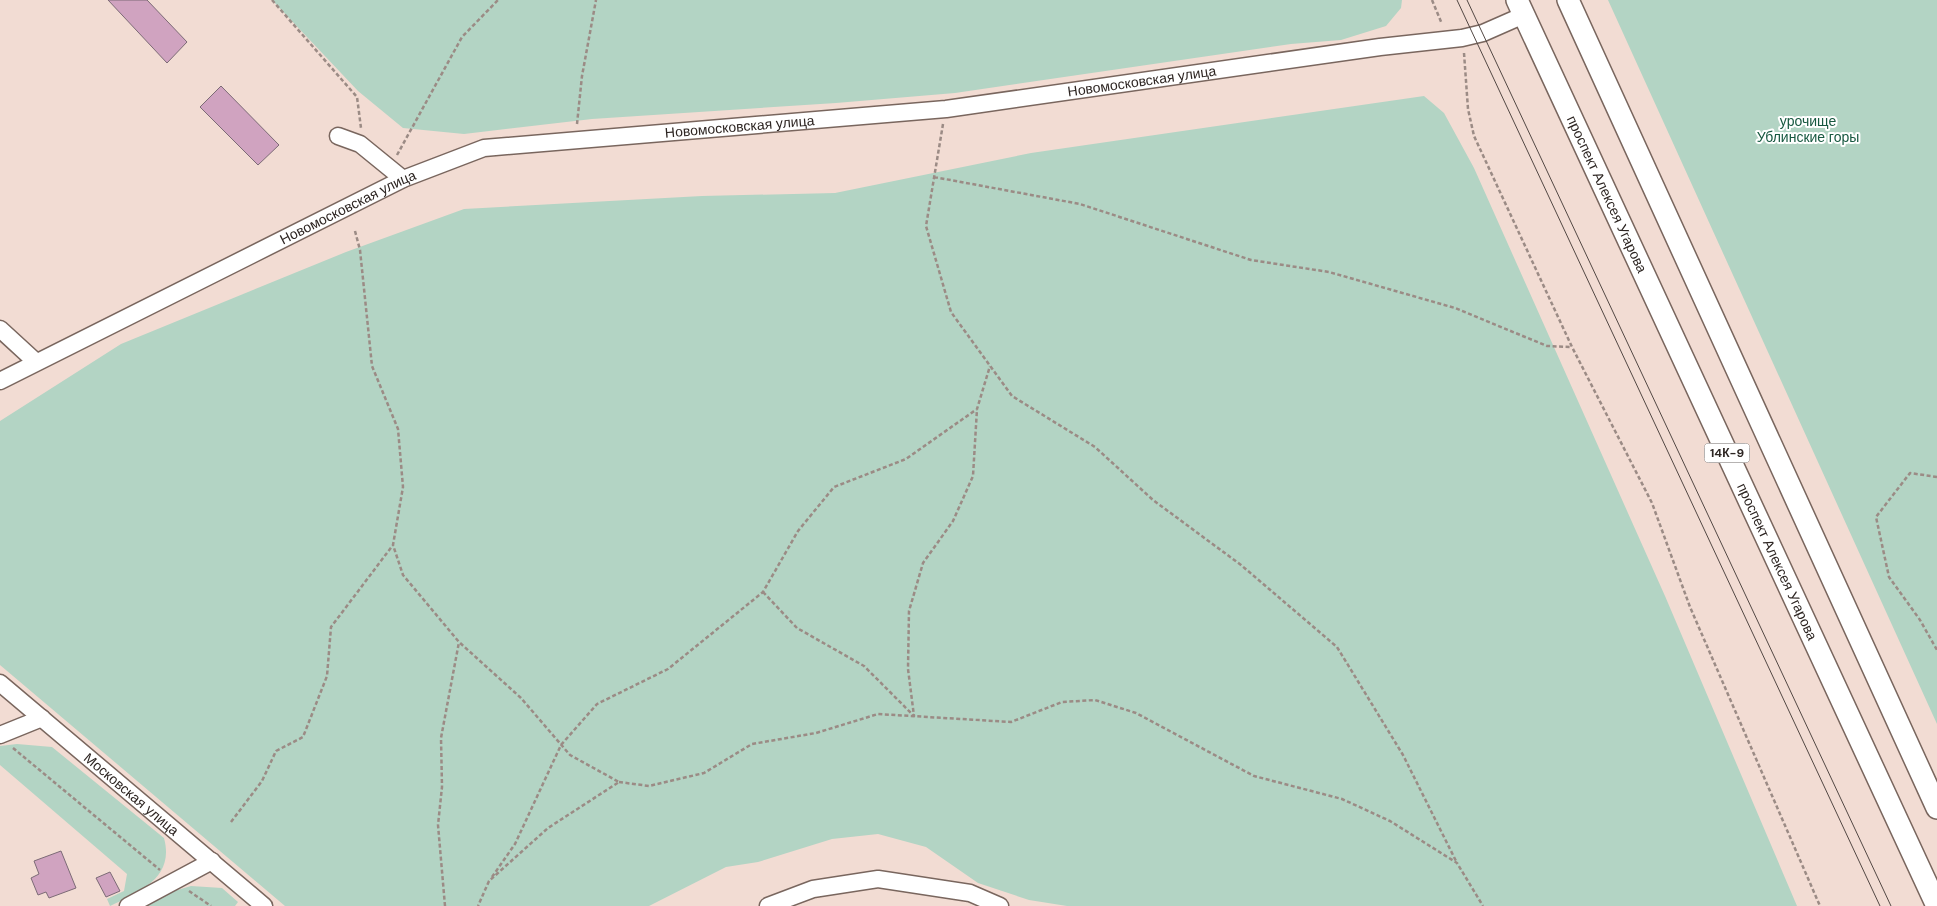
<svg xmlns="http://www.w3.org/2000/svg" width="1937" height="906" viewBox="0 0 1937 906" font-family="'DM Sans',sans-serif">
<rect width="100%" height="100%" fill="#f2dcd3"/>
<path fill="#b3d4c4" d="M272 0H1402L1401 8 1386 26 1341 40 1291 44 955 93 836 103 592 119 464 134 403 128 358 91Z
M1608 0H1937V724Z
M1424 96 1444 113 1474 168 1665 596 1797 906H1067L1029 900 978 883 926 847 878 834 832 839 758 862 726 867 649 906H285L0 665V421L121 344 346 252 464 209 702 196 835 193 1031 153Z
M17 744 52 747 164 838C175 878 139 892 110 906L107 899 124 891 127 874 0 765V746Z
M191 886 222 888 238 902 235 906H144L174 891Z"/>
<path fill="#d0a3c0" stroke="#7c6b76" d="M108 0H147L187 42 167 63Z
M221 86 279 145 258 165 200 107Z
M61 851 76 888 49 898 46 892 38 895 31 878 39 874 34 861Z
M110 872 120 891 106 897 96 878Z"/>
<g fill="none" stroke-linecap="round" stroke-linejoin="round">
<defs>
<g id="minor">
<path d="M338 136 360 144 403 179"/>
<path d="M0 329 36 362"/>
<path id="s1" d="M0 381 403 179 484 148 946 109 1380 47 1462 38 1483 33 1524 15"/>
<path id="s2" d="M0 683 264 906"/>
<path d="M0 735 42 718"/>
<path d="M128 906 212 861"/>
<path d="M768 906 813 889 878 879 970 893 1000 906"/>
</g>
<g id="major">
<path id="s3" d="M1517 0 1937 906"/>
<path d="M1568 0 1937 808"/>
</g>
</defs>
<use href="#minor" stroke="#79665e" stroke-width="19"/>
<use href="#major" stroke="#79665e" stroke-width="24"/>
<path stroke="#9b8b85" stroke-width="2.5" stroke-dasharray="4 2.5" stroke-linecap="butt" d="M272 0 357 97 361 128
M1432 0 1442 24
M1464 53 1468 109 1474 136 1572 347 1652 503 1690 607 1820 906
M577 124 582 76 596 0
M943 124 926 226 951 312 1012 396 1095 447 1153 500 1241 565 1337 647 1403 755 1457 863
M397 155 462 37 498 0
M934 177 1080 204 1251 260 1329 272 1455 308 1547 346 1572 347
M355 231 360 250 372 366 398 429 403 487 393 545 403 575 459 642 521 698 570 755 619 782 548 828 489 881 478 906
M1937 477 1910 473 1876 517 1889 577 1920 620 1937 650
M763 592 797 628 864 666 914 716 908 669 909 611 923 563 953 521 973 476 977 409
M13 748 160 870
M619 782 649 786 704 773 752 744 816 733 878 714 1011 722 1062 702 1095 700 1136 713 1254 776 1342 799 1390 821 1457 863 1483 906
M231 822 262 781 276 751 303 737 327 676 331 627 393 545
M492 877 515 844 561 745 597 704 668 669 763 592 798 531 834 487 906 459 977 409 990 366
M189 891 211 906
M445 906 438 825 442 787 441 738 459 642"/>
<use href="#minor" stroke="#fff" stroke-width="16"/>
<use href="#major" stroke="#fff" stroke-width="21"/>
<path stroke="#534844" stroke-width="1" d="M1457 0 1880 906
M1467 0 1891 906"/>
</g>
<g text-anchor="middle" stroke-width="4" stroke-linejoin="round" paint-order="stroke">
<rect fill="#fff" stroke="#6c6664" stroke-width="1" x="1704.5" y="443.5" width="45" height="19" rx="4"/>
<g font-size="12" font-weight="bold" fill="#2d2522">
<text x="1727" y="457">14К-9</text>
</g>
<g font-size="14" fill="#2d2522" stroke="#fff">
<text dy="5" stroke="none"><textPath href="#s1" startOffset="1199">Новомосковская улица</textPath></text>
<text dy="5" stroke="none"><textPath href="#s1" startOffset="794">Новомосковская улица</textPath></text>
<text dy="5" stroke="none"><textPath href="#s3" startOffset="214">проспект Алексея Угарова</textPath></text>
<text dy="5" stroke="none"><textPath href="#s1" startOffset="389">Новомосковская улица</textPath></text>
<text dy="5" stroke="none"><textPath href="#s3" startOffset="619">проспект Алексея Угарова</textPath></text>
<text dy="5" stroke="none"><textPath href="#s2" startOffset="172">Московская улица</textPath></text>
</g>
<g font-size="14" fill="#175840" stroke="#fff">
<text x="1808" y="126">урочище<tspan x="1808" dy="16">Ублинские горы</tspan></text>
</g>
</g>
</svg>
